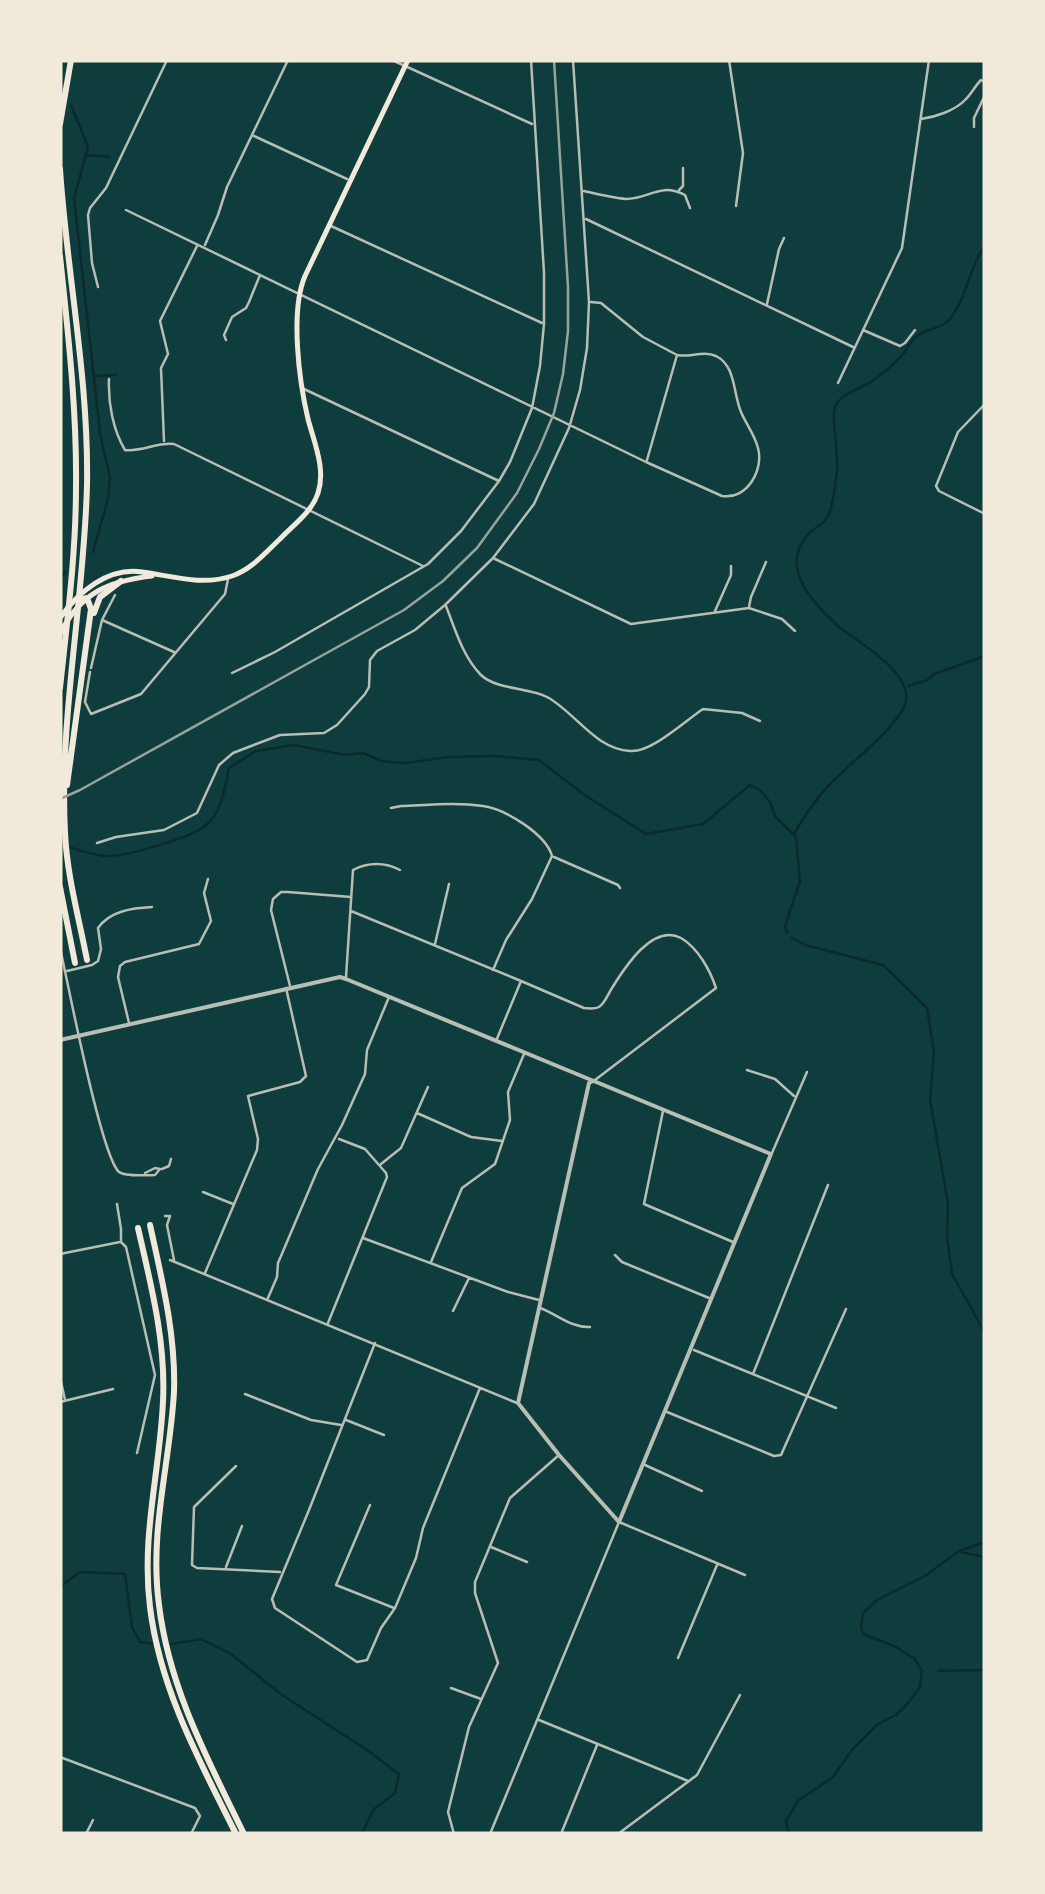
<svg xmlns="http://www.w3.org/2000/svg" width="1045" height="1894" viewBox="0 0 1045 1894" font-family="Manrope,sans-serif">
<rect width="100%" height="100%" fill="#0f3d3e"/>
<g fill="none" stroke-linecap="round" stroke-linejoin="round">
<path stroke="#0a2a2b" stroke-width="2.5" d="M71 105 88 147 74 198 100 433 110 478 108 499 93 552
M86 155 110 157
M93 376 116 375
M60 577 65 572
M908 686 928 680 934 674 985 656
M794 834C805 815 819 794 835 779 851 763 903 722 906 701 910 670 859 643 838 626 814 604 780 569 806 537 812 529 823 525 828 516 834 505 835 484 837 471 839 454 830 415 836 405 844 391 862 389 874 380 884 373 894 364 902 355 908 349 909 342 916 337 926 328 940 330 949 320 967 299 969 267 985 245
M60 844C75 849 90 855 106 856 125 857 190 838 205 826 222 813 225 787 229 768L256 751 294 745 345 755 363 753 381 761 392 762 406 763 448 757 493 756 539 760 583 794 646 834 703 824 750 785 760 790 770 802 775 816 796 837 800 881 785 926 787 933
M792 938 805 945 883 965 927 1008 934 1052 930 1099 948 1204 947 1237 952 1274 985 1333
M961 1552 985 1557
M60 1587 80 1572 125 1574 132 1627 140 1642 154 1644
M166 1645 201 1639 231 1654 282 1695 367 1750 399 1774 395 1793 373 1810 362 1834
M938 1671 985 1670
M789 1834 786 1821 798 1801 833 1777 852 1750 878 1724 896 1715 909 1702 920 1687 922 1671 915 1659 894 1646 863 1634 861 1627 863 1613 877 1600 925 1576 959 1551 985 1542"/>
<path stroke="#b8beb3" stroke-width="2.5" d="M392 60 532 124
M729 60 743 153 736 206
M921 119C935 117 955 111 966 99 972 93 975 86 981 80L985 82
M974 127V118L985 95
M254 136 347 179
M679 190 683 186V168
M584 191C597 194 613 198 626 199 650 199 659 182 685 195L690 208
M126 210 646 462 722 496C747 500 764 470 758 448 755 435 746 424 741 412 733 393 736 366 716 356 703 350 690 358 677 355
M586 219 853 347
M331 226 542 323
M205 245 218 215 227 187 288 60
M98 287 92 263 88 215 90 208 106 188 167 60
M591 302 601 303 643 337 677 355 647 460
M767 304 779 249 784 238
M863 330 900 346 905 343 915 330
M226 340 224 335 232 317 246 308 249 302 260 275
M109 379C108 403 113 430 125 450 142 452 157 442 174 444L423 566
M838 383 902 248 929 60
M304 389 499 481
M985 404 958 432 936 486 939 491 985 514
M164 441 161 368 168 354 160 321 197 246
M495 559 631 624 749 608 782 619 795 631
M446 606C455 629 463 657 481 675 497 690 527 687 547 697 575 712 596 750 630 751 651 753 685 721 703 709L742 713 760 721
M749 607 751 597 766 562
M715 611 731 575V566
M102 620 174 652
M91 668 102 620 115 595
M90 672 85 702 91 714 141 694 225 594 228 579
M232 673 275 652 428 564 461 531 499 481 510 462 532 408 540 366 544 324V273L531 60
M391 808 401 806C428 805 456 802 483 806 505 809 546 834 552 856L532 899 506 940 493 970
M97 843 116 837 164 830 197 813 219 765 233 753 280 735 324 733 337 725 365 694 369 687 370 660 377 651 415 630 445 605 493 558 534 504 569 428 580 390 587 348 589 302 573 60
M554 857 618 885 620 888
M351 911 521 981 496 1041
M435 944 449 884
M60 948C68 983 101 1156 119 1172 125 1177 147 1175 155 1175L160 1169 155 1168 145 1173
M67 971 92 965 98 961 101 949 98 928C110 911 132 908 152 907
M346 977 353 870C368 862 385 862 400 870
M521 981 584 1008C589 1008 593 1010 599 1007 605 1003 608 994 612 988 625 967 653 923 681 938 698 948 710 970 716 988L595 1080
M290 986 271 910 273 899 281 892H288L351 897
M129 1023 118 977 120 966 125 962 199 944 211 921 204 893 208 879
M747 1070 775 1079 794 1096
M663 1111 644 1204 733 1242
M417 1113 471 1137 502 1141
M772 1153 807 1072
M381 1164 401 1148 428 1087
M162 1169 169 1166 171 1159
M203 1192 233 1204
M117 1204 121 1229V1242L126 1247 155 1375 137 1453
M165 1216H170L167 1225 174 1260
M363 1238 508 1292 539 1300
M60 1254 120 1242
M615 1255 622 1262 709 1298
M170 1260 517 1403
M431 1262 462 1188 495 1164 510 1120 508 1092 524 1054
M205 1273 257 1150 258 1139 248 1096 300 1082 306 1076 286 988
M268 1298 277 1277 278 1263 318 1169 342 1125 365 1074 367 1050 389 997
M540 1308C557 1314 571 1328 590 1327
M453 1311 469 1278
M328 1323 387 1177 386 1173 365 1149 339 1139
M375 1343 309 1510 272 1599 275 1608 357 1662 367 1660 381 1628 395 1608 416 1558 423 1528 480 1388
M694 1350 836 1408
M753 1374 828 1185
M60 1377 65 1400
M245 1394 311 1420 341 1425
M60 1402 113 1389
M667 1412 774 1456 781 1455 846 1309
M346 1420 384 1435
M645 1465 702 1491
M236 1466 194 1507 192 1565 197 1568 280 1572
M370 1505 336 1585 394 1608
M491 1547 527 1562
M226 1567 242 1526
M678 1658 717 1565
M451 1688 481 1699
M539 1720 688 1781
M60 1757 195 1808 200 1816 191 1834
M86 1834 93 1820
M454 1834 448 1812 469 1727 498 1663 475 1593V1582L510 1498 559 1455
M490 1834 619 1522 745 1575
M561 1834 597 1745
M618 1834 697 1775 740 1695"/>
<path stroke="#b8beb3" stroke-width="4" d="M60 1040 340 977 346 979C487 1038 630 1095 771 1154L619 1522 559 1455 518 1403 589 1083 593 1081"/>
<path stroke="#f1e9da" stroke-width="5" d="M60 618C78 592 108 567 142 572 172 576 202 586 232 576 252 569 265 553 280 539 293 525 312 512 318 493 326 469 314 442 308 419 299 381 290 311 305 276L408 60
M60 634C80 593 108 581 152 576"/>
<path stroke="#f1e9da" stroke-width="6" d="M60 124 71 60
M60 169C67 275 89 379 87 486 84 602 59 717 65 833 67 876 79 918 87 960
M60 256C68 333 77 410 76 487 76 554 67 622 60 688
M94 613 100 597 121 581
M67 785 91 609 87 598 80 600
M60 887 75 963
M150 1225C162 1280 176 1335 174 1392 170 1464 149 1531 159 1605 169 1688 208 1760 244 1834
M138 1228C151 1285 166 1342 163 1401 160 1471 141 1536 150 1607 160 1689 199 1760 236 1834"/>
<path stroke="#97a49c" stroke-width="2.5" d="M60 799 80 790 404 610 443 581 477 548 517 493 539 449 554 413 563 374 568 331V287L554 60"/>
</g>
<rect width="1045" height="1894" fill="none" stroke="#f1e9da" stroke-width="125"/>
</svg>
